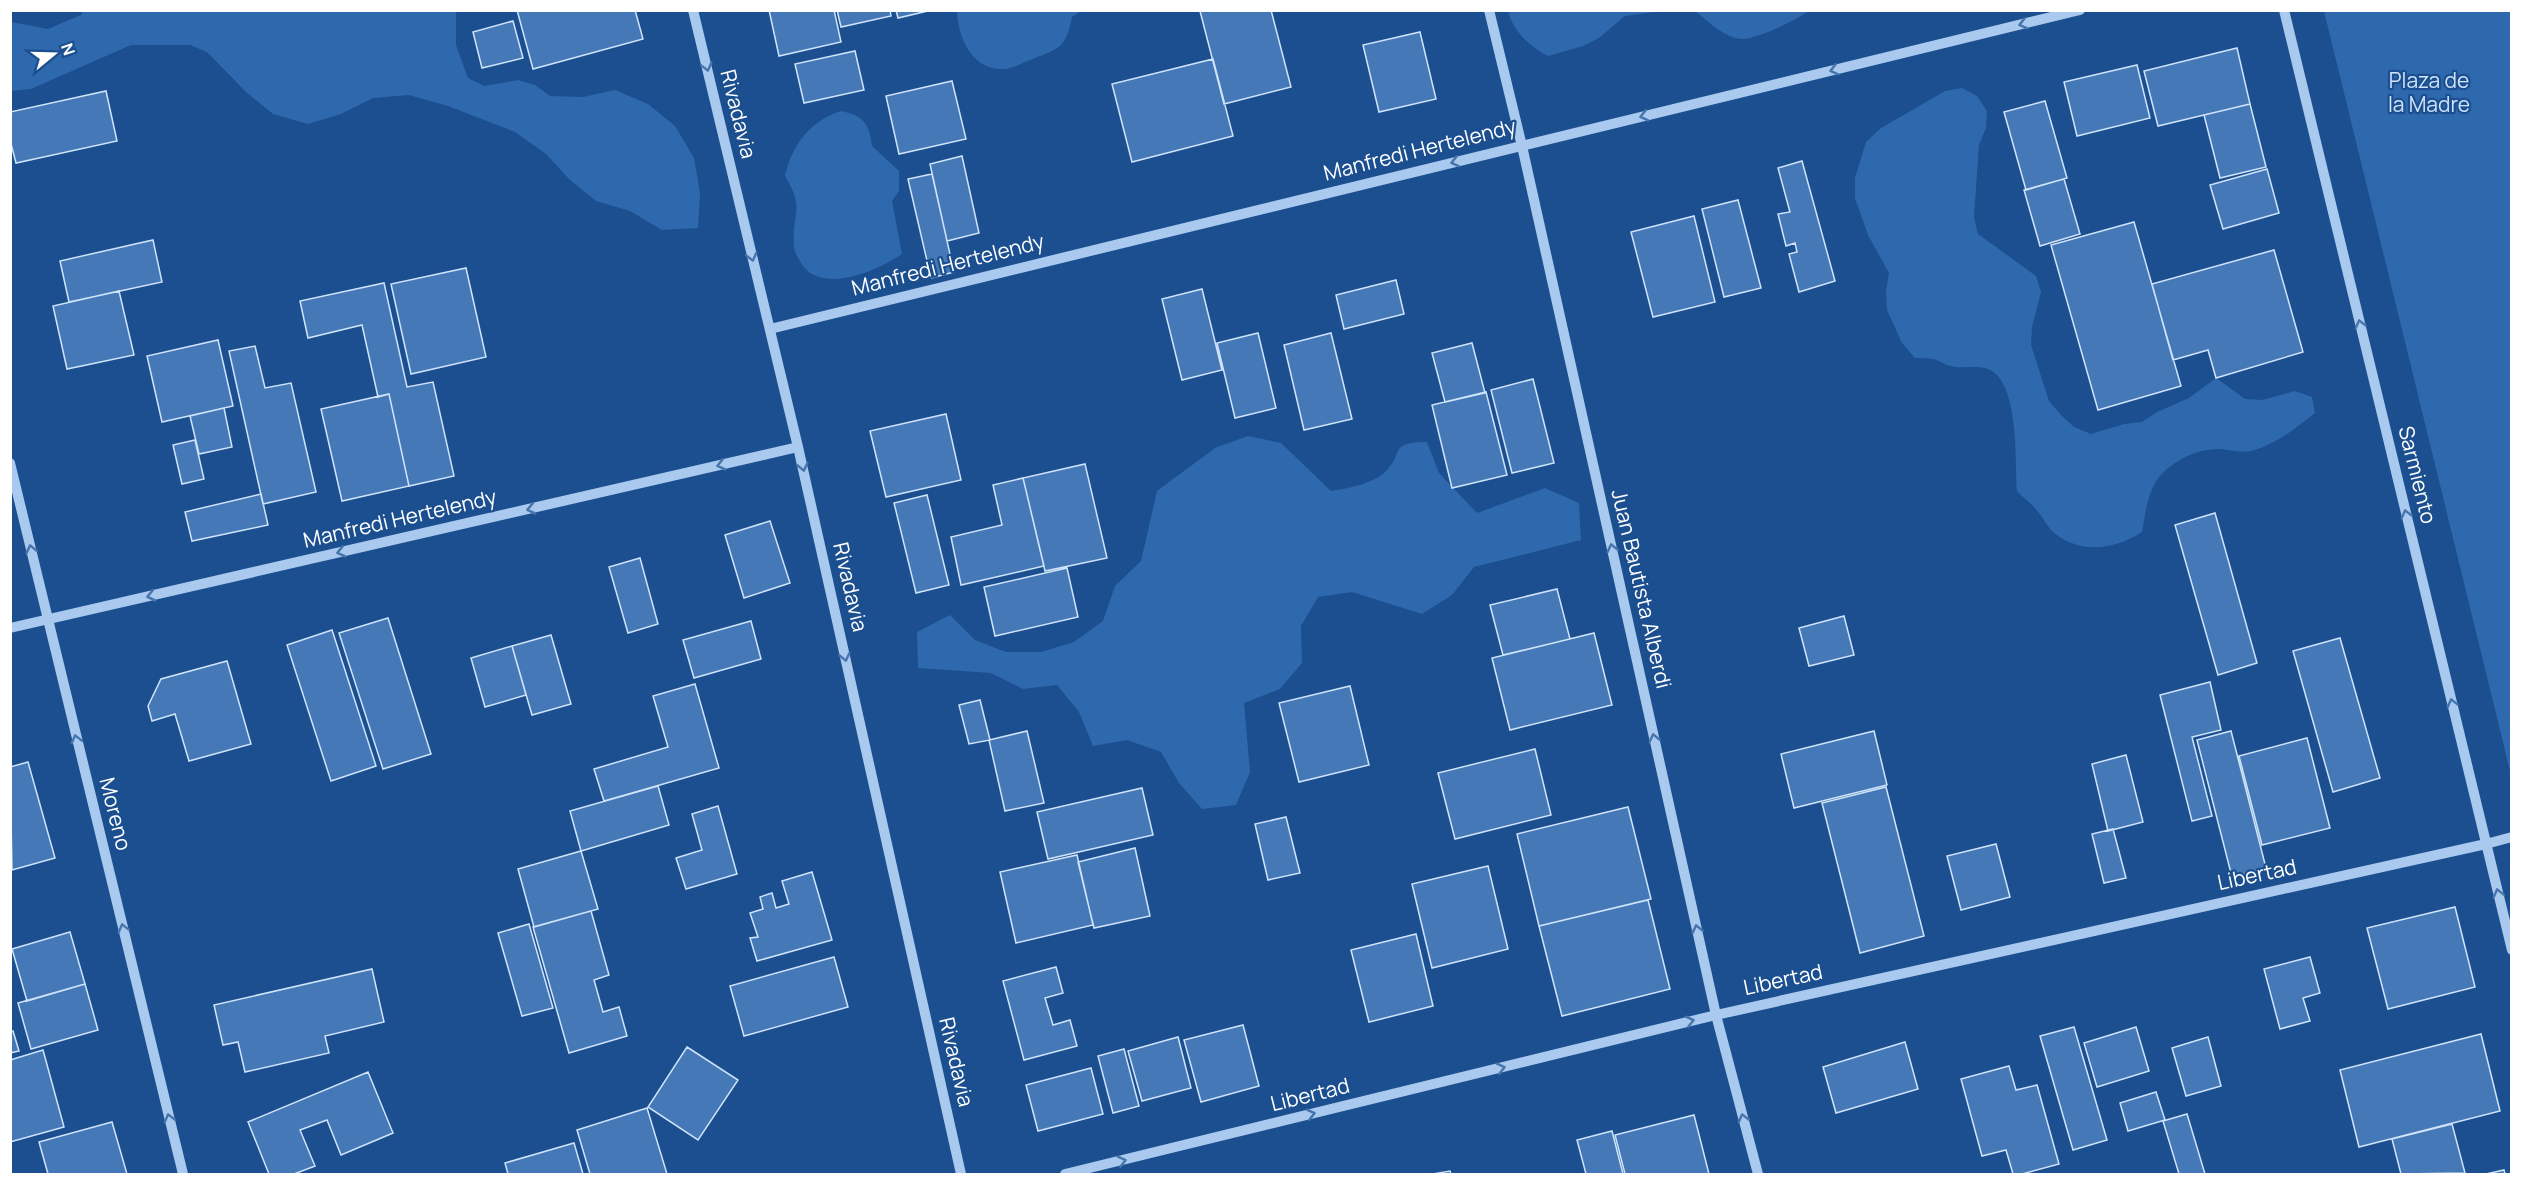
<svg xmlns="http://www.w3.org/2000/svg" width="2522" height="1185" viewBox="0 0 2522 1185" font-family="Manrope,sans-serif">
<rect width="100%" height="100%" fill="#1b4f8f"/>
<path fill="#2e69ad" d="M84 10 456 11V45L468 78 484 86 518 80 535 85 550 96 583 97 615 90 648 104 675 126 694 158 700 193 698 228 662 230 630 211 596 201 569 179 546 154 515 132 448 106 409 95 373 98 341 114 308 124 273 114 246 92 207 52 190 45H131L31 89 11 91V22L48 29 81 15Z
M957 11V10L1081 11 1072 17C1066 49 1058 49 1030 60 1022 63 1012 69 1003 69 972 70 958 38 957 11Z
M1508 11V10L1662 11 1625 16 1599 38 1583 46 1548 56C1530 47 1513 31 1508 11Z
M1695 11H1808C1797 20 1757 39 1743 39 1725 39 1708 21 1695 11Z
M2324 11H2511V775Z
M1962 88 1977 96 1987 111 1986 128 1979 145 1974 217 1978 234 2036 276 2041 292 2032 327 2031 345 2049 401 2061 415 2074 427 2091 434 2124 424 2142 422 2157 412 2189 398 2216 378 2245 399 2262 400 2295 391 2312 397 2315 413C2296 428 2275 445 2251 451 2238 453 2231 450 2219 449 2197 448 2167 463 2155 483 2147 497 2145 516 2142 532 2115 550 2077 555 2051 530 2045 523 2041 514 2034 507 2029 501 2022 497 2017 491 2015 464 2020 381 1988 369 1977 365 1962 369 1951 366 1945 365 1940 361 1934 359 1928 358 1921 358 1915 358L1902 343 1887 310 1886 291 1889 273 1868 235 1855 198V178L1866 142 1881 128 1945 91Z
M841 111C864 116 869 123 872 146L899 171V191L892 201 902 254C879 270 821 296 801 263 799 259 794 252 794 247 791 214 806 210 785 176 792 145 810 121 841 111Z
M1248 436 1281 443 1331 491C1346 489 1374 483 1385 472 1405 454 1387 442 1427 442L1439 473 1477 513 1545 488 1579 503 1581 540 1474 567 1452 595 1422 614 1352 592 1318 597 1301 626 1302 663 1280 689 1244 703 1250 772 1236 805 1202 809 1179 783 1161 752 1127 740 1093 746 1079 712 1057 685 1023 689 991 673 918 668 917 632 950 615 975 640 1006 652H1041L1074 642 1103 621 1115 586 1141 561 1157 491 1215 448Z"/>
<path fill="#4478b7" stroke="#cfe3fa" stroke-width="1.5" d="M517 10H635L643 39 533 69Z
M769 10H834L841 42 779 56Z
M837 10H890L891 16 841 27Z
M896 10H932L898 18Z
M1204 10H1271L1291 87 1224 104 1200 11Z
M513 21 523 58 482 68 473 32Z
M1420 32 1436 99 1379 112 1363 45Z
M2237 48 2250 104 2158 126 2144 71Z
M855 51 864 90 804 103 795 64Z
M1213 59 1233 136 1132 162 1112 84Z
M2137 65 2150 118 2077 136 2064 82Z
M952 81 966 139 899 154 886 96Z
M106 91 117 141 16 163 10 140V112Z
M2045 101 2067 178 2026 190 2004 112Z
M2250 104 2266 167 2220 178 2204 115Z
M962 156 979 233 947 241 930 164Z
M1802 161 1835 281 1799 292 1789 254 1797 252 1795 243 1786 246 1778 214 1790 212 1778 168Z
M2267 169 2279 213 2223 229 2210 185Z
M932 174 954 272 931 278 908 179Z
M2064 179 2080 234 2040 246 2024 190Z
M1738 200 1761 288 1724 297 1702 209Z
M1694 216 1715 302 1653 317 1631 232Z
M2134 222 2181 386 2098 410 2051 245Z
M153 240 162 282 69 302 60 261Z
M2274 250 2303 352 2216 378 2208 350 2173 360 2152 284Z
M466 268 486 357 411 374 391 284Z
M1396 280 1404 314 1344 329 1336 295Z
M384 283 407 387 433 382 454 476 409 486 389 394 378 397 362 325 308 338 300 301Z
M1202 289 1222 370 1182 380 1162 299Z
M119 291 134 355 67 369 53 306Z
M1258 333 1276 408 1235 418 1217 343Z
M1331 333 1352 419 1304 430 1284 345Z
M218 340 233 406 162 422 147 356Z
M1472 343 1485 393 1445 402 1432 353Z
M255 346 265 388 291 383 316 492 263 504 229 351Z
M1533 379 1554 463 1512 473 1491 390Z
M1486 392 1507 475 1452 488 1432 405Z
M389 394 409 486 342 501 321 409Z
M224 408 232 447 199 454 190 416Z
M946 414 961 480 886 497 870 431Z
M195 440 204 479 182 484 173 445Z
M1085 464 1107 558 1045 571 1023 478Z
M1023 478 1044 566 961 585 951 537 1002 525 993 485Z
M261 494 268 525 192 541 185 512Z
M927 495 949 585 916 593 894 503Z
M2215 513 2257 663 2218 675 2175 525Z
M770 521 790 583 744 598 725 535Z
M640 558 658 624 628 633 609 567Z
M1067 568 1078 617 995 636 984 587Z
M1557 589 1570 639 1503 655 1490 605Z
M1844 616 1854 655 1809 666 1799 628Z
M388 618 431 754 383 769 339 633Z
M751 621 761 659 694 678 683 640Z
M332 630 376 766 331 781 287 645Z
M1594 633 1612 705 1510 730 1492 658Z
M551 635 571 704 532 715 512 646Z
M2340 638 2380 778 2333 792 2293 651Z
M512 646 526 695 485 707 471 658Z
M227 661 251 744 189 761 175 714 152 721 148 706 161 679Z
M2210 682 2221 730 2192 737 2212 816 2192 821 2160 695Z
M695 684 719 768 604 801 594 769 668 747 653 696Z
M1350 686 1369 765 1299 782 1279 703Z
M980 700 990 740 969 744 959 705Z
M1027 731 1044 803 1005 811 989 740Z
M1874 731 1887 785 1794 808 1781 754Z
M2231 731 2266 868 2232 877 2197 740Z
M2307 738 2330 828 2262 845 2239 756Z
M1535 749 1551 815 1455 839 1438 773Z
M2126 755 2143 822 2108 831 2092 764Z
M28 762 55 858 12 870 10 767Z
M658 786 669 825 581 851 570 811Z
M1886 787 1924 936 1860 953 1822 803Z
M1142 788 1153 835 1048 859 1037 812Z
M718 806 737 874 686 889 676 858 702 850 692 814Z
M1628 807 1651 899 1539 926 1517 834Z
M1286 817 1300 873 1268 880 1255 824Z
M2113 829 2126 878 2104 883 2092 834Z
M1996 844 2010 897 1961 910 1947 856Z
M1135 848 1150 916 1094 928 1078 862Z
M581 851 598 909 534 927 518 869Z
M1077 855 1093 925 1016 943 1000 872Z
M1488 866 1508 949 1432 968 1412 884Z
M812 872 832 940 757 961 750 938 758 937 750 913 763 909 760 897 772 893 776 908 789 904 782 881Z
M1648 900 1670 989 1562 1016 1539 926Z
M2455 907 2475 987 2388 1009 2367 928Z
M591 911 609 975 594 980 603 1012 619 1007 627 1036 569 1053 533 927Z
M529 924 553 1008 522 1016 498 933Z
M70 932 85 984 27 1001 12 949Z
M1416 934 1433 1006 1369 1022 1351 950Z
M834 957 848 1007 744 1036 730 986Z
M2310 957 2320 993 2303 998 2310 1021 2280 1029 2264 969Z
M1056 967 1063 993 1045 998 1053 1025 1070 1020 1077 1046 1024 1060 1003 981Z
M372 969 384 1022 325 1036 329 1053 245 1072 238 1042 223 1045 214 1005Z
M85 984 98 1030 31 1049 18 1003Z
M1243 1025 1259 1086 1201 1102 1184 1040Z
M2074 1027 2107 1140 2073 1150 2040 1036Z
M2136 1027 2149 1071 2097 1087 2084 1043Z
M13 1031 19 1051 10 1053V1032Z
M2481 1034 2500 1111 2359 1147 2340 1070Z
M1178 1037 1191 1088 1142 1101 1128 1051Z
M2208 1037 2221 1086 2186 1096 2172 1048Z
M1905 1042 1918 1089 1836 1113 1823 1067Z
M687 1047 738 1080 698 1140 648 1107Z
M1124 1049 1139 1106 1113 1113 1098 1056Z
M43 1050 64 1127 10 1142V1060Z
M2009 1066 2016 1090 2037 1085 2059 1164 2022 1174H2013L2006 1150 1982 1156 1961 1079Z
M1091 1068 1103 1114 1038 1131 1026 1085Z
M368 1072 393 1133 341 1155 327 1120 300 1130 315 1166 294 1174H269L248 1122Z
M2156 1092 2165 1120 2128 1131 2120 1103Z
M647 1108 667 1174H590L577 1130Z
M2187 1114 2205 1174H2179L2163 1121Z
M1694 1115 1709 1174H1625L1615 1135Z
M112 1122 127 1174H48L39 1142Z
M2452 1124 2465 1173 2401 1174 2392 1139Z
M1612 1131 1623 1174H1586L1577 1140Z
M574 1143 583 1174H508L505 1163Z
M2504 1170 2505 1174H2486Z
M1450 1171 1451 1174H1433Z"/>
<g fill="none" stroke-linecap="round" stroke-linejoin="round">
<path stroke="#a9c9ee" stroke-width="10" d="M693 10 798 447 961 1174
M1489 10 1522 146 1716 1015 1758 1174
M2284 10 2512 950
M770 329 2080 10
M10 463 183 1174
M10 628 798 447
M1065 1174 1716 1015 2486 844 2512 837"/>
</g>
<defs><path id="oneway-chevron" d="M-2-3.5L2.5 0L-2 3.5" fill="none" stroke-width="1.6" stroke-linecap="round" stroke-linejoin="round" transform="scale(1.5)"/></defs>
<g stroke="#4674ac">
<use href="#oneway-chevron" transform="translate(2023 24) rotate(166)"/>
<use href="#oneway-chevron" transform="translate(707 67) rotate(76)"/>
<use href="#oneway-chevron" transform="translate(1834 70) rotate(166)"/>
<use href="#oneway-chevron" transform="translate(1644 116) rotate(166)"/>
<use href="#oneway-chevron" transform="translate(1455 162) rotate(166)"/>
<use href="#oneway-chevron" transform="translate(752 257) rotate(76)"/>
<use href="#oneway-chevron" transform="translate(2360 324) rotate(-104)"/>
<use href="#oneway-chevron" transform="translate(721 465) rotate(167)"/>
<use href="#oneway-chevron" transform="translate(803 467) rotate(77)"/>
<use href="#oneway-chevron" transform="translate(531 509) rotate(167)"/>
<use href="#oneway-chevron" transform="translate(2406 514) rotate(-104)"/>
<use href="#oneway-chevron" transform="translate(1612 548) rotate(-103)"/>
<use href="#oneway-chevron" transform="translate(31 549) rotate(-103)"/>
<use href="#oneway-chevron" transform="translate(341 552) rotate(167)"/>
<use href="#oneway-chevron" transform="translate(151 596) rotate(167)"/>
<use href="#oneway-chevron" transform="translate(845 657) rotate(77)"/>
<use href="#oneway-chevron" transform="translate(2452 703) rotate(-104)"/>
<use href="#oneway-chevron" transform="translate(1654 738) rotate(-103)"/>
<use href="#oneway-chevron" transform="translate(76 739) rotate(-104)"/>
<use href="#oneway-chevron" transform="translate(2498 893) rotate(-104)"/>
<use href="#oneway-chevron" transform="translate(123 928) rotate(-104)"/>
<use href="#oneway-chevron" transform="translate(1697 929) rotate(-103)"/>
<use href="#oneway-chevron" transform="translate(1690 1021) rotate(-14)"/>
<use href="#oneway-chevron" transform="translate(1501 1068) rotate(-14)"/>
<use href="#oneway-chevron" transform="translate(1311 1114) rotate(-14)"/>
<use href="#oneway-chevron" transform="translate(169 1118) rotate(-104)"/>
<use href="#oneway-chevron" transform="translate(1743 1118) rotate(-105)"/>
<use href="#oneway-chevron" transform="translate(1122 1161) rotate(-14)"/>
</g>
<g text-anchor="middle" stroke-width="4.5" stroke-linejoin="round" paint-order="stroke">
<g font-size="21" fill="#cfe3fa" stroke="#1b4f8f">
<text x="2429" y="88">Plaza de<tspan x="2429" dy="24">la Madre</tspan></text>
</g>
<g font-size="21" fill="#fff" stroke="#1b4f8f">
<text transform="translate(738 114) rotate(76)" y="7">Rivadavia</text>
<text transform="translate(1420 150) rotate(-14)" y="7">Manfredi Hertelendy</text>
<text transform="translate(948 265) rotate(-14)" y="7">Manfredi Hertelendy</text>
<text transform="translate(2417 475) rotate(76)" y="7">Sarmiento</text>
<text transform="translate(400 519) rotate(-13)" y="7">Manfredi Hertelendy</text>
<text transform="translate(850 587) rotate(77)" y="7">Rivadavia</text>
<text transform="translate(1641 589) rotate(77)" y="7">Juan Bautista Alberdi</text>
<text transform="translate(115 814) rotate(76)" y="7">Moreno</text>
<text transform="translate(2257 875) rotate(-12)" y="7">Libertad</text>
<text transform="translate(1783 980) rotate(-12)" y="7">Libertad</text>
<text transform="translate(956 1062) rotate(77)" y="7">Rivadavia</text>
<text transform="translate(1310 1095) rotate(-14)" y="7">Libertad</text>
</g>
</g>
<rect width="2522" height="1185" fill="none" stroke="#ffffff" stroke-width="24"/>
<g transform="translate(54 54) rotate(71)" stroke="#1b4f8f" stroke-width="4.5" paint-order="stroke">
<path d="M0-4.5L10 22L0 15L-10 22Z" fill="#ffffff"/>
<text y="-9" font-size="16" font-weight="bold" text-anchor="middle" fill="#ffffff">N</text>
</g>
</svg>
